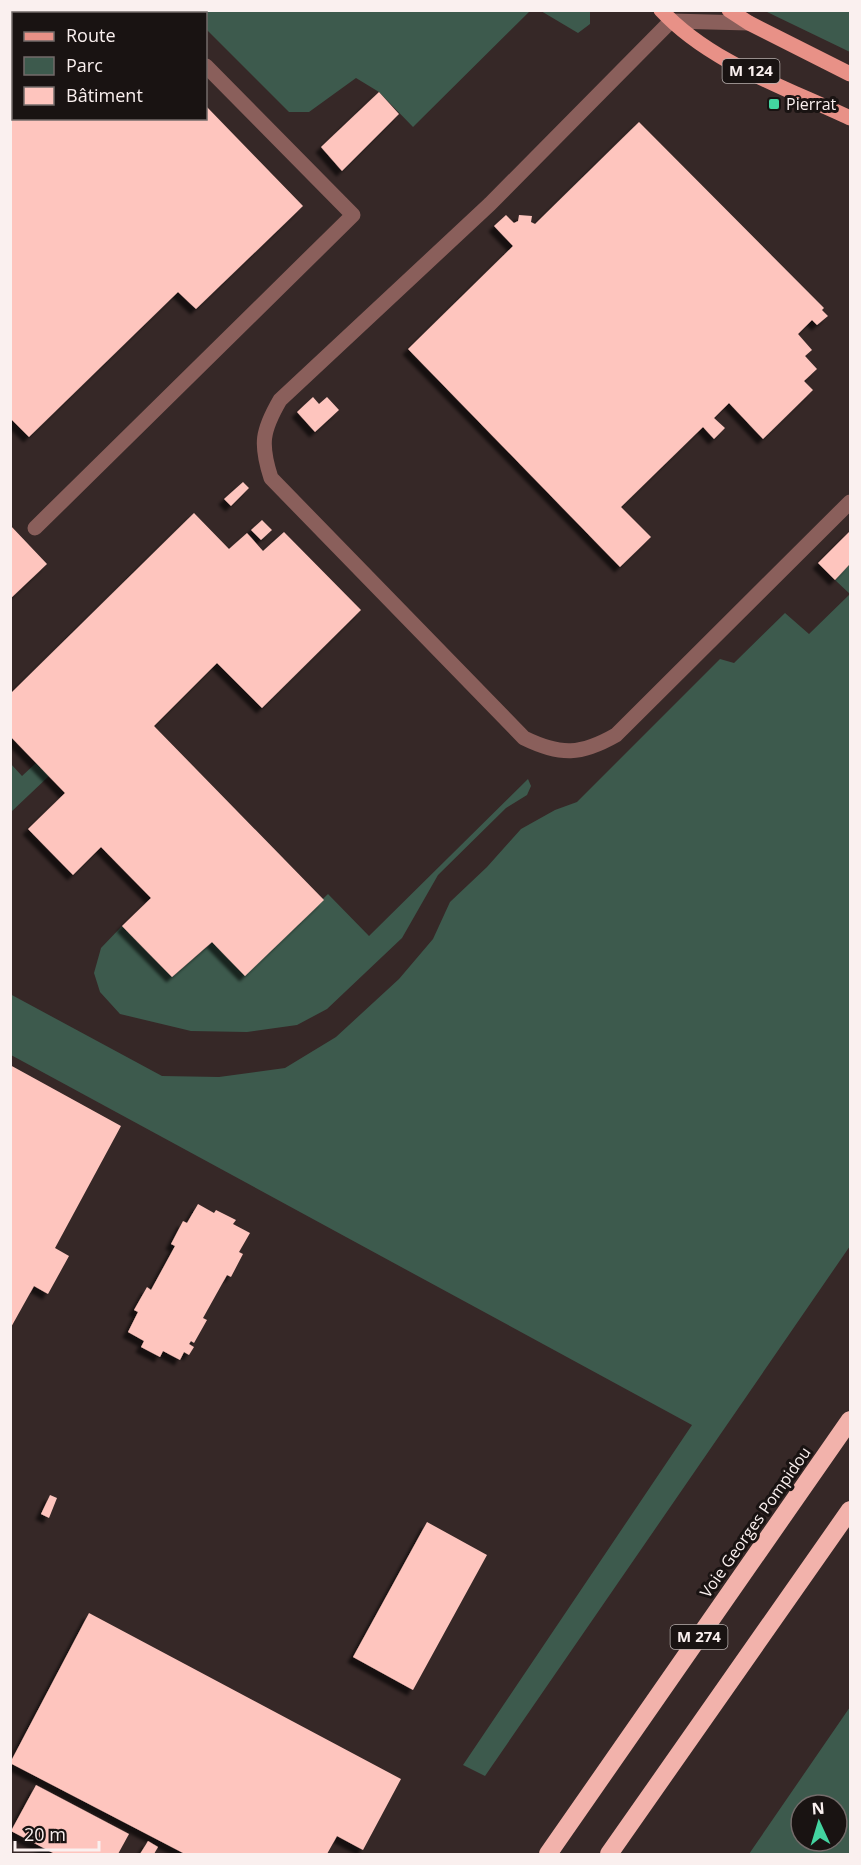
<svg xmlns="http://www.w3.org/2000/svg" width="861" height="1865" viewBox="0 0 861 1865" font-family="'Open Sans',sans-serif">
<defs>
<filter id="shadow"><feDropShadow dx="-5.5" dy="5.5" stdDeviation="1.5" flood-color="#0009"/></filter>
</defs>
<rect width="100%" height="100%" fill="#362827"/>
<path fill="#3d5a4d" fill-rule="evenodd" d="M187 11H530L413 127 379 92 356 78 309 112H289L206 29V14L190 13Z
M541 11H590V24L578 33Z
M765 11H850V52Z
M850 564V1246L485 1776 463 1765 692 1425 11 1055 10 994 162 1076 219 1077 285 1068 336 1037 399 979 433 939 450 902 487 867 521 829 555 810 577 802 720 659 734 663 785 613 809 634 850 594 835 580Z
M36 763 49 776 11 812V764L22 776Z
M528 779 531 786 527 795 506 808 438 875 402 938 327 1009 297 1025 247 1032 191 1031 120 1014 100 992 94 973 101 948 122 926 172 977 212 942 244 975 328 894 369 936Z
M850 1707V1854H749ZM801 1805H837V1841H801Z"/>
<path fill="#fec5be" filter="url(#shadow)" d="M10 10H113L116 14H14V118H206V106L303 206 196 309 178 292 29 437 10 418Z
M379 92 399 114 342 171 321 147Z
M639 122 824 308 822 310 828 316 817 325 812 320 798 334 812 350 805 356 817 369 804 381 813 390 763 439 729 403 714 418 725 428 714 439 703 427 621 507 651 537 620 567 408 349 513 246 494 226 506 215 514 223 518 221 519 215 532 216 531 222 535 224Z
M313 397 319 404 327 397 339 410 315 432 297 412Z
M243 482 249 488 231 506 224 499Z
M194 513 229 549 247 533 263 551 284 532 361 610 262 708 217 663 154 726 324 900 245 976 212 942 172 977 122 926 151 898 101 847 73 875 28 829 65 793 10 736V694Z
M262 520 272 530 261 540 251 530Z
M10 525 47 564 10 599Z
M850 531V564L835 580 818 563Z
M10 1065 121 1126 55 1248 69 1256 48 1294 34 1286 10 1329Z
M198 1204 214 1213 216 1210 236 1220 233 1224 250 1233 239 1252 243 1254 231 1277 227 1275 203 1318 207 1320 194 1343 191 1341 189 1344 194 1347 189 1355 184 1352 180 1360 163 1351 160 1357 141 1347 144 1341 128 1332 138 1312 134 1310 147 1287 151 1290 175 1246 171 1244 183 1221 187 1223Z
M50 1495 57 1498 49 1518 41 1514Z
M427 1522 487 1555 413 1690 353 1657Z
M89 1613 401 1779 363 1850 337 1836 327 1854H185L10 1763Z
M36 1785 129 1834 118 1854H55L11 1831Z
M148 1841 158 1847 154 1854H140Z"/>
<g fill="none" stroke-linecap="round" stroke-linejoin="round">
<path stroke="#8a5f5b" stroke-width="15" d="M150 10 153 14
M749 23 671 21 490 204 280 400C262 431 260 444 271 478L524 738C561 756 581 755 616 735L850 502
M35 528 353 215 206 66"/>
<path stroke="#e89187" stroke-width="15" d="M661 10C710 63 787 88 850 118
M729 10 749 23 850 74"/>
<path stroke="#f2b2ab" stroke-width="18" d="M548 1854 850 1420
M609 1854 850 1510"/>
</g>
<rect fill="#43d4a0" stroke="#191312" stroke-width="2" x="768" y="98" width="12" height="12" rx="3"/>
<g text-anchor="middle" stroke-width="6" stroke-linejoin="round" paint-order="stroke">
<g fill="#191312" stroke="#b6aead" stroke-width="1.5">
<rect x="722.5" y="59" width="57" height="24" rx="4.5"/>
<rect x="670.5" y="1625" width="57" height="24" rx="4.5"/>
</g>
<g font-size="15" font-weight="bold" fill="#faf0ef">
<text x="751" y="76">M 124</text>
<text x="699" y="1642">M 274</text>
</g>
<g font-size="16" fill="#faf0ef" stroke="#191312" text-anchor="start">
<text x="786" y="110">Pierrat</text>
</g>
<g font-size="16" fill="#faf0ef" stroke="#191312">
<text transform="translate(755 1522) rotate(-55)" y="6">Voie Georges Pompidou</text>
</g>
</g>
<rect width="861" height="1865" fill="none" stroke="#faf0ef" stroke-width="24"/>
<rect x="12" y="12" width="195" height="108" fill="#191312" stroke="#736b6a" stroke-width="1.5"/>
<rect x="24" y="32" width="30" height="9" fill="#e89187" stroke="#736b6a" stroke-width="1.5"/>
<text x="66" y="42" font-size="18" fill="#faf0ef">Route</text>
<rect x="24" y="57" width="30" height="18" fill="#3d5a4d" stroke="#736b6a" stroke-width="1.5"/>
<text x="66" y="72" font-size="18" fill="#faf0ef">Parc</text>
<rect x="24" y="87" width="30" height="18" fill="#fec5be" stroke="#736b6a" stroke-width="1.5"/>
<text x="66" y="102" font-size="18" fill="#faf0ef">Bâtiment</text>
<g transform="translate(819 1823) rotate(356)"><circle r="28" fill="#191312" stroke="#736b6a" stroke-width="1.5"/>
<path d="M0-4.5L10 22L0 15L-10 22Z" fill="#43d4a0"/>
<text y="-9" font-size="16" font-weight="bold" text-anchor="middle" fill="#faf0ef">N</text>
</g>
<path d="M15 1841v9h84v-9" fill="none" stroke="#faf0ef" stroke-width="3"/>
<text x="24" y="1841" font-size="18" fill="#faf0ef" stroke="#191312" stroke-width="4.5" paint-order="stroke">20 m</text>
</svg>
